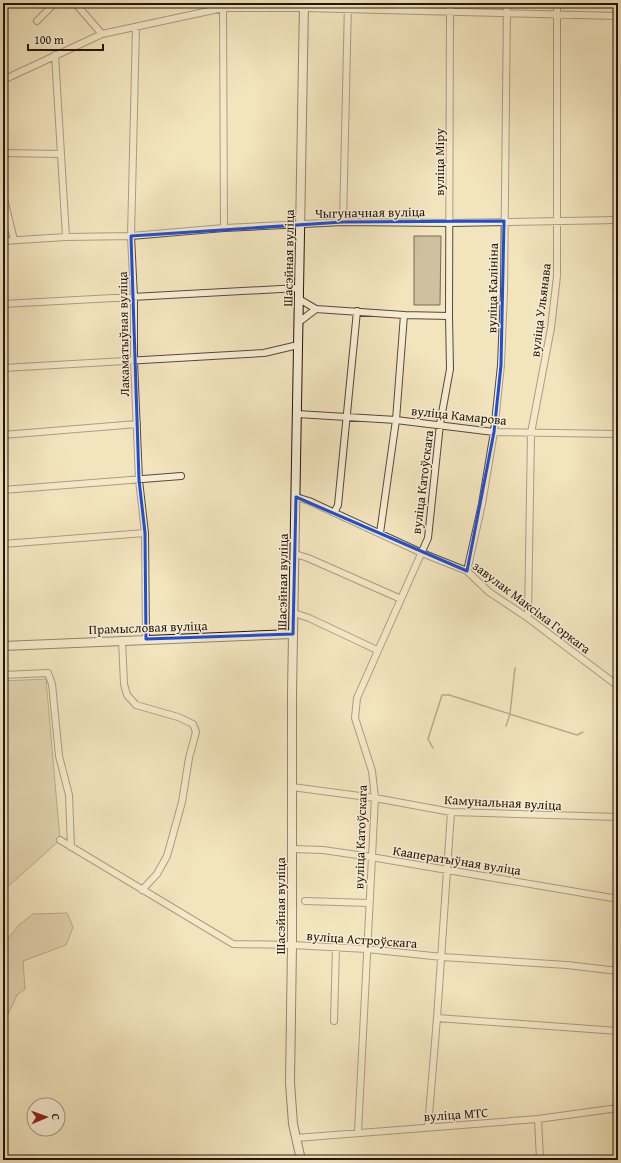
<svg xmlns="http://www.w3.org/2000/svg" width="621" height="1163" viewBox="0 0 621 1163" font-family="'Gentium Book Plus',serif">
<rect width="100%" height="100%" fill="#f2e4bd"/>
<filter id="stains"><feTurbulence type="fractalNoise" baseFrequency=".005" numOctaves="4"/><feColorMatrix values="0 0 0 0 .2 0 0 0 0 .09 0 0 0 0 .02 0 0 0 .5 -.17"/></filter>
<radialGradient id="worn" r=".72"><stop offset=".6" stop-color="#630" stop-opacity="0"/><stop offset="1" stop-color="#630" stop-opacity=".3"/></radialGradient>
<path fill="#cfc19f" stroke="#796b54" d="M414 236H441L440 305H414Z
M46 679 60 840 3 891V681Z
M67 913 73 927 66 945 23 961 25 989 17 995 3 1025V942L7 940 19 925 33 914Z"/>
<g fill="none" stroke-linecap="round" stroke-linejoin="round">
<path stroke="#756751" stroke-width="1.5" d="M506 726 510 714 515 668
M433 748 428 739 442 695H449L577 735 583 732"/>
<defs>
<path id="street" d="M75 3 102 34
M223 3 224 228
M37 21 55 3
M136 27 131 236 134 297V361L139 480 145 533 146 639
M55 55 66 237
M3 80 102 34 223 8H304L618 16
M3 153 61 154
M3 195 14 240
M343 222 348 3
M3 241 66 237 131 236 224 228 343 222 450 223 618 220
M299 299 316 309
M3 304 299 288
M299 322 316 309 404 315 449 316
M3 368 264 353 298 345
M297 414 396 420 494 432 618 434
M3 435 137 424
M3 490 181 476
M296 497 309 501 422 553 467 571 489 592 528 618 618 686
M334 513 338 505 357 311
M380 533 396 420 404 315
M3 544 145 533
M295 554 308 558 401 599
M467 571 482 504 494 432 501 365 504 291 507 3
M294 613 309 618 377 650
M528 618 531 433 551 328 557 276V3
M122 640 124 684 127 695 136 705 178 717 193 724 196 732 189 758 182 802 167 856 157 874 142 890
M3 675 48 673 52 684 59 756 69 795 71 847
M292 787 375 798 451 812 618 817
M60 840 233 944 292 945 367 949 442 957 567 965 618 971
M292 849 323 850 371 857 618 899
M305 901 369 903
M437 1018 618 1031
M334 1021 336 947
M538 1119 540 1160
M428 1127 437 1018 451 812
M358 1132 375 798 372 771 355 718 357 698 428 538 440 424 450 369 449 316 450 3
M296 1138 538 1119 618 1108"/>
<path id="secondary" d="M3 646 293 634
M301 1160 293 1124 290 1083 292 945V692L304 3"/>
</defs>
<use href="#street" stroke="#574937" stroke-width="8"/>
<use href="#secondary" stroke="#23150a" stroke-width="10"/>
<use href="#street" stroke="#f7edd4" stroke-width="6"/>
<use href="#secondary" stroke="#f7edd4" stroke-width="8"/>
</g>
<path d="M0 0H621V1163H0ZM504 221 501 365 494 432 467 571 296 497 293 634 146 639 145 533 139 480 131 236 343 222Z" fill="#f2e4bd" fill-opacity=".55" fill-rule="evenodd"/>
<path fill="none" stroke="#1d4ed8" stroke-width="3" stroke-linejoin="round" d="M504 221 501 365 494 432 467 571 296 497 293 634 146 639 145 533 139 480 131 236 343 222Z"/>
<g text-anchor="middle" stroke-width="3" stroke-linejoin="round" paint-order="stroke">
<g font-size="13" fill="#23150a" stroke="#f7edd4">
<text transform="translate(439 162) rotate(-90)" y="5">вуліца Міру</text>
<text transform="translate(370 212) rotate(-1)" y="5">Чыгуначная вуліца</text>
<text transform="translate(288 258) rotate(-89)" y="5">Шасэйная вуліца</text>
<text transform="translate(492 288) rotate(-89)" y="5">вуліца Калініна</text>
<text transform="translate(540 310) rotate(-83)" y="5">вуліца Ульянава</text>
<text transform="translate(123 334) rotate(-91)" y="5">Лакаматыўная вуліца</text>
<text transform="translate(459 415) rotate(6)" y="5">вуліца Камарова</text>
<text transform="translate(422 482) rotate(-83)" y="5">вуліца Катоўскага</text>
<text transform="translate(282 582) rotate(-89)" y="5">Шасэйная вуліца</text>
<text transform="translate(532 607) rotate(37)" y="5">завулак Максіма Горкага</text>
<text transform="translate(148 627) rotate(-2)" y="5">Прамысловая вуліца</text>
<text transform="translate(503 802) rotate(3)" y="5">Камунальная вуліца</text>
<text transform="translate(360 837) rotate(-88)" y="5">вуліца Катоўскага</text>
<text transform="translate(457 860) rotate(9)" y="5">Кааператыўная вуліца</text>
<text transform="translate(280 906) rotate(-90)" y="5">Шасэйная вуліца</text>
<text transform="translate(362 939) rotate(4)" y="5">вуліца Астроўскага</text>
<text transform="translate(456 1114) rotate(-4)" y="5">вуліца МТС</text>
</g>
</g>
<rect width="621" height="1163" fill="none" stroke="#f2e4bd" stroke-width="16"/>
<rect x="4" y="4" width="613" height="1155" fill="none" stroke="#23150a" stroke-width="2"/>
<rect x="8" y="8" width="605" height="1147" fill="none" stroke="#23150a"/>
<g transform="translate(46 1117) rotate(88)"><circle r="19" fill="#f7edd4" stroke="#a29783"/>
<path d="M0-3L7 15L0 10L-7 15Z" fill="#8f2418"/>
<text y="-6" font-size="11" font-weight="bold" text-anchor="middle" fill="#23150a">С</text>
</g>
<path d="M28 44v6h75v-6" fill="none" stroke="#23150a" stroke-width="2"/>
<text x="34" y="44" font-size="12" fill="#23150a" stroke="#f7edd4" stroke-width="3" paint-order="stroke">100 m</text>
<rect width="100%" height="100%" filter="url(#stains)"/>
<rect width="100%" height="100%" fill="url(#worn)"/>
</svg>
